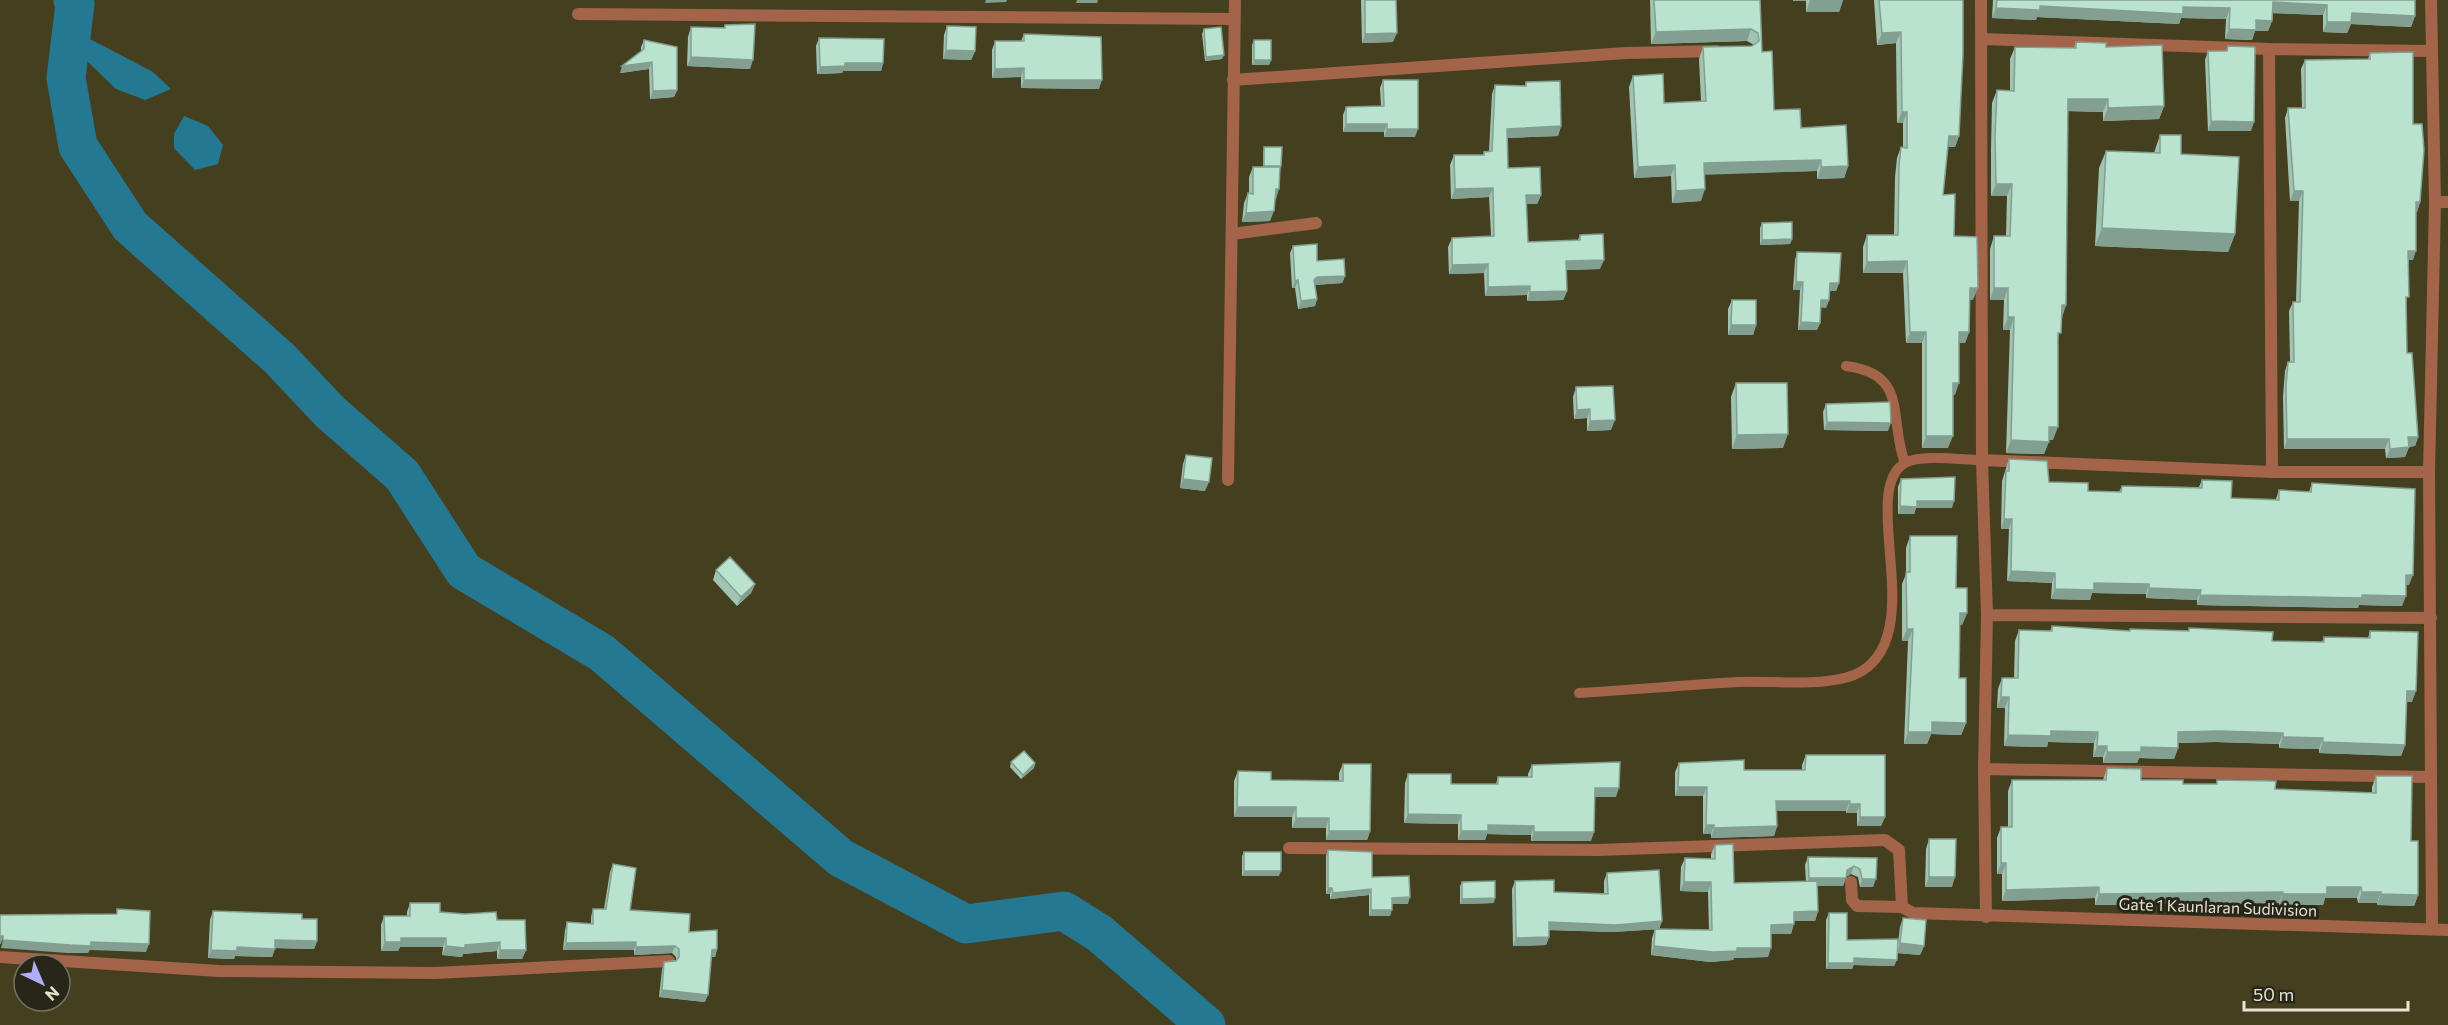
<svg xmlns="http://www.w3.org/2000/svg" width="2448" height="1025" viewBox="0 0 2448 1025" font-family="Commissioner,sans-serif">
<rect width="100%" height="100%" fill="#44401f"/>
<path fill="#247892" d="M90 39 153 72 171 89 145 100 116 89 87 61Z
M184 116 208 126 223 145 218 164 195 170 174 148V134Z"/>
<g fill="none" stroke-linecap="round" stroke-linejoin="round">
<path stroke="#247892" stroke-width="39" d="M73 0 75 4 66 78 78 146 130 226 279 358 330 412 402 475 464 571 602 653 841 858 966 924 1064 911 1099 933 1206 1025"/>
<path stroke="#a46449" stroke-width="10" d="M1846 366C1910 374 1888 419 1905 463
M1579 693C1631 690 1684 685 1737 682 1773 680 1832 689 1862 671 1928 630 1858 490 1905 463 1922 454 1963 460 1982 460"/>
<path stroke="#a46449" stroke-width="12" d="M1981 0 1982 460 1987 615 1984 769 1986 917
M2431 0 2435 202 2429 472 2432 929
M578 14 1234 19
M1981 39 2269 49 2432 51
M2269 49 2272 472
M1233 80 1626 53 1717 51
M2435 202H2448
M1232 234 1316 223
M1982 460 2272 472H2429
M1228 480 1235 0
M1987 615 2431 618
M1984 769 2431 777
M1289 848 1597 850 1885 840 1899 850 1902 907 1913 913 2448 930
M1851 882 1852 900 1857 906 1902 907
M0 957 219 971 435 973 669 961"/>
</g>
<path fill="#a0c3b2" d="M1361 0H1396L1393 42 1362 43Z
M1650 0H1760L1762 52 1774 110 1801 128 1848 166 1844 178 1817 179V171L1704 174 1701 201 1672 203 1671 176 1634 178 1629 87 1633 76 1664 103 1701 101 1699 59 1703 47 1752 46 1754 45 1747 41 1651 44Z
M1793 0H1843L1839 12H1806V1H1793Z
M1874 0H1963L1959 136 1955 147H1948L1943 195 1973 300H1970L1969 332 1965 343H1959L1955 395H1953L1948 448H1922V343H1906L1903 273H1863V247L1867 235H1894L1895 177 1897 158 1901 147H1903V123H1897L1896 43 1877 45Z
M1993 0H2415V16L2411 27 2351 24 2347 33 2323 32V15L2273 13 2272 21 2268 31H2255L2252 40 2225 39 2226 19 2181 18 2179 24 2037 17 2036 20 1992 18Z
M725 25 750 69 687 66 688 37 691 27 724 28Z
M947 26 975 51 971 60 943 59 944 35Z
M1204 29 1222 59 1205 61 1202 34Z
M1024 34 1099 89 1021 88V77L992 78V50L995 41H1021Z
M819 38 883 63 881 71H843L842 73 817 74 816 46Z
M644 40 677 90 674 97 650 99 649 69 620 73 641 51V47Z
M1254 40 1271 60 1269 65H1252V45Z
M2076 42 2106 47 2164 106 2159 119 2103 121V112L2068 111 2066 305 2061 318 2058 340 2053 440H2049L2044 454 2006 453 2010 330H2003L2004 300H1990V249L1994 236H2006L2007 196H1991V149L1992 103 1997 90H2010V59L2015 47 2074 48Z
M2228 46 2251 131H2208L2205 60 2208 51H2226Z
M2370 53 2413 124 2420 202 2417 212H2416L2413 260H2409L2406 304 2407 353 2418 437 2415 446 2409 447 2405 457 2386 458 2385 449H2284L2283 396 2285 371 2288 362H2290L2289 311 2293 302H2296L2299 201H2290L2285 118 2288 108H2302L2301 69 2305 60 2368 59Z
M1383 80 1415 137H1384V132H1343V115L1346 107 1381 106 1380 88Z
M1526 82 1561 126 1558 136 1507 138 1508 168 1541 195 1537 204H1526L1528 242 1578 240 1580 235 1600 269 1566 270 1567 291 1563 300 1527 301V295L1485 296 1484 273 1449 274 1448 247 1452 238 1491 236 1489 197 1451 199 1450 165 1454 155H1483L1484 152 1489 151 1492 94 1495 85 1525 86Z
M2160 135 2181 154 2235 234 2228 252 2095 246 2099 168 2106 151 2154 153Z
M1264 147 1280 170 1276 199H1275L1270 221 1242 222 1244 203 1248 193H1249V177L1253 167H1263V152Z
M1762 223 1792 239 1790 244 1760 245V228Z
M1293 246 1317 261 1345 276 1342 283 1315 285 1317 299 1315 306 1298 309 1295 288H1292L1290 253Z
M1797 252 1839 283 1836 291H1829V300L1826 308 1821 307 1820 323 1817 330H1798L1800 290H1793L1795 260Z
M1732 300 1756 325 1753 335H1728V309Z
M1736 383 1783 448 1732 449 1731 397Z
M1576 387 1611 430 1587 431V418L1574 419 1573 397Z
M1826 404 1888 431 1824 430 1823 412Z
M1186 455 1205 491 1180 488 1183 464Z
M2009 459 2049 482 2088 491 2119 492 2122 486 2199 487 2202 480 2231 498 2276 499 2279 490 2309 492 2312 483 2409 585H2406L2402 606 2359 605 2358 608 2197 605V600L2146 598V594L2092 593 2090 600 2051 599 2052 583 2007 581 2009 529H2001L2002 481Z
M1901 479 1952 508H1916L1914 514H1898V487Z
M1910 536 1956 588 1967 613 1962 625H1959V678L1966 723 1961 735 1931 734 1927 744H1904L1908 641H1902V584L1906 574V548Z
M716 570 755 584 751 593 737 606 713 580Z
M2052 626 2129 631 2130 629 2188 631 2189 628 2272 641 2322 642 2324 637 2368 638 2370 631 2412 702H2406L2405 745 2401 756 2319 753V749L2279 748V744L2216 742 2178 743V748L2174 759 2139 758 2137 763H2103V757H2093L2094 743 2048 742 2047 747 2004 746 2005 708H1997L1998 689 2002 678H2014L2015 641 2019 630 2050 631Z
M1806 755 1885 817 1881 826H1857V813H1846V811H1777V826L1774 836 1711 838V834H1703V796H1675V772L1679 763 1744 770H1802V765Z
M1011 762 1035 763 1034 768 1021 779 1010 767Z
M1343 764 1370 831 1367 840H1326V828H1292V817H1234V781L1238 771 1271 780 1339 781V773Z
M1532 765 1616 797H1595L1591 841H1531V835L1487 834 1485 840H1458V824L1404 823 1405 783 1408 774 1451 784H1496L1498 777H1528V774Z
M2107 768 2141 780 2183 784H2216L2217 780 2275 789 2372 793V787L2376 776 2411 841 2418 895 2414 906 2377 905V903H2358L2357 898H2325L2323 905H2279V903L2095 905V898L2002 901V874H1997V838L2001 827H2008V791L2012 780H2103Z
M1929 839 1952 887H1925L1926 849Z
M1715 845 1734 883 1806 882 1805 865 1808 857 1877 858 1873 887H1860L1858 877 1851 874 1846 877 1843 886H1817L1818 911 1815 921H1794L1791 934H1771L1768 957 1734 958 1733 960 1710 962 1651 955 1652 938 1655 929 1709 930 1708 892 1680 891 1681 867 1685 858 1711 859V854Z
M1328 850 1372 877 1408 904H1392L1390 916H1369V895L1330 899V894H1326V856Z
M1244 852 1279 876H1242V856Z
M613 864 630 910 689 932 717 949 715 957H711L705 1002 659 997 662 970 664 962 676 960V957L672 953 634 955V950H563L565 930 567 922 591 924V917L593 909H604L610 872Z
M1607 873 1662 921 1659 929 1613 932 1549 930V937L1546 945 1513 946 1512 889 1515 881 1554 892 1604 894V881Z
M1462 882 1494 903 1460 904V886Z
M410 903 440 912 497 920 526 950 522 959H497V951L463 954 462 957 442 955 443 947H400L398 951H381V925L384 916H407V912Z
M213 911 302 919 317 941 314 949 275 948 272 957 235 956 234 959 208 958 210 920Z
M1829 913 1847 940 1897 951 1900 927 1903 918 1924 946 1920 955 1897 953 1894 966 1853 965 1852 969H1826V920Z"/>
<path fill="#829f91" d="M986 0H1007L1006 2 985 3Z
M1077 0H1098L1097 3H1076Z
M1794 0H1806V1H1793Z
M1810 0H1843L1839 12H1806Z
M2273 2 2327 5 2323 15 2269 13Z
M2040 6 2183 7 2230 8 2226 19 2181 18 2179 24 2037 17 2036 20 1992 18 1996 8Z
M2352 13 2415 16 2411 27 2351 24 2347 33 2323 32 2327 22Z
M2256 20 2272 21 2268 31H2255L2252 40 2225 39 2229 29Z
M1751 29 1747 41 1651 44 1656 32Z
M1901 32 1896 43 1877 45 1882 33Z
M1397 33 1393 42 1362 43 1365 34Z
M946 50 975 51 971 60 943 59Z
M1224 55 1222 59 1205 61 1206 57Z
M691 57 753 60 750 69 687 66Z
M1254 60H1271L1269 65H1252Z
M652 62 649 69 620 73 622 66Z
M845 63H883L881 71H843L842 73 817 74 820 67Z
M1024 68 1021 77 992 78 995 69Z
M1024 80H1102L1099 89 1021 88Z
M677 90 674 97 650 99 653 91Z
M2068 99H2108L2103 112 2063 111Z
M2164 106 2159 119 2103 121 2108 108Z
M1902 112H1907L1903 123H1897Z
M2211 121 2254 122 2251 131H2208Z
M1346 124H1387L1384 132H1343Z
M1561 126 1558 136 1504 138 1507 129Z
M1387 129H1418L1415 137H1384Z
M1949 136H1959L1955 147H1945Z
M1821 160 1817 171 1700 175 1704 163Z
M1675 165 1671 176 1634 178 1638 167Z
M1264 166H1281L1280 170H1263Z
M1848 166 1844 178 1817 179 1821 167Z
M1996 184H2012L2007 196H1991Z
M1493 188 1489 197 1451 199 1455 189Z
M1276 189H1279L1276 199H1272Z
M1705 189 1701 201 1672 203 1676 191Z
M2294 191H2303L2299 201H2290Z
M1526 195H1541L1537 204H1523Z
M2416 202H2420L2417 212 2412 211Z
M1274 211 1270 221 1242 222 1246 213Z
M2102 228 2235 234 2228 252 2095 246Z
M1792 239 1790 244 1760 245 1762 240Z
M2408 251H2416L2413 260H2405Z
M1604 260 1600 269 1562 270 1566 261Z
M1907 261 1903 273H1863L1867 262Z
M1488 264 1484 273 1449 274 1452 265Z
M1345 276 1342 283 1314 285V280L1317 277Z
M1298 280 1295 288H1292L1295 281Z
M1796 282H1803L1800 290H1793Z
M1830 283H1839L1836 291H1827Z
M1530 286 1527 295 1485 296 1488 287Z
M1970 288H1978L1973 300H1966Z
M1994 288H2008L2004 300H1990Z
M1567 291 1563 300 1527 301 1530 292Z
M1317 299 1315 306 1298 309 1301 301Z
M1821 300H1829L1826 308 1818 307Z
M2062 305H2066L2062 318H2057Z
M2008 317H2014L2010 330H2003Z
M1801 322 1820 323 1817 330H1798Z
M1731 325H1756L1753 335H1728Z
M1910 332H1926L1922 343H1906Z
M1959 332H1969L1965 343H1955Z
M1953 383H1959L1955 395H1949Z
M1590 409 1587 418 1574 419 1577 410Z
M1615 420 1611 430 1587 431 1590 421Z
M1827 422 1891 423 1888 431 1824 430Z
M2049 427H2058L2053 440H2045Z
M1788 434 1783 448 1732 449 1737 435Z
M1926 436H1953L1948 448H1922Z
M2408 437H2418L2415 446 2404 447Z
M2287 439H2389L2385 449H2284Z
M2011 440 2049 442 2044 454 2006 453Z
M2409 447 2405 457 2386 458 2390 449Z
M1183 479 1209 482 1205 491 1180 488Z
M1917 501H1954L1952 508H1916L1914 514H1898L1900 506Z
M2004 519H2012L2009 529H2001Z
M2011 571 2055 573 2052 583 2007 581Z
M2406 575H2413L2409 585H2403Z
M2094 583 2149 584 2146 594 2092 593 2090 600 2051 599 2055 589Z
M755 584 751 593 737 606 741 597Z
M2149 588 2201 590 2197 600 2146 598Z
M2200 595H2362L2406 596 2402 606 2359 605 2358 608 2197 605Z
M1960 613H1967L1962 625H1955Z
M1907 629H1913L1908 641H1902Z
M2407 691H2416L2412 702H2403Z
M2001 697H2009L2005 708H1997Z
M1932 722 1966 723 1961 735 1931 734 1927 744H1904L1908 732Z
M2051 731 2098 732 2094 743 2048 742 2047 747 2004 746 2008 735Z
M2220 731 2283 733 2279 744 2216 742 2174 743 2178 732Z
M2283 737 2323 738 2319 749 2279 748Z
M2323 742 2405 745 2401 756 2319 753Z
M2097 746H2107L2103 757H2093Z
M2141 747 2178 748 2174 759 2139 758 2137 763H2103L2107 752Z
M1035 763 1034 768 1021 779 1023 775Z
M1678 787H1707L1703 796H1675Z
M1595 788H1619L1616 797H1592Z
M1776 801H1850L1846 811H1773Z
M1850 804H1860L1857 813H1846Z
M1237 807H1296L1292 817H1234Z
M1408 814 1461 815 1458 824 1404 823Z
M1860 817H1885L1881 826H1857Z
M1296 818H1329L1326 828H1292Z
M1488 825 1534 826 1531 835 1487 834 1485 840H1458L1461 831Z
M1706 825H1714L1711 834H1703Z
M1777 826 1774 836 1711 838 1714 828Z
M1329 831H1370L1367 840H1326Z
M1534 832H1594L1591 841H1531Z
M2001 863H2006L2002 874H1997Z
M1854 866 1851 874 1844 878 1847 870Z
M1244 871H1281L1279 876H1242Z
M1929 877H1955L1952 887H1925Z
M1809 878H1846L1843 886H1806Z
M1862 879H1876L1873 887H1860Z
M1684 882H1711L1708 892 1680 891Z
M2099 887 2095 898 2002 901 2006 890Z
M2327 887H2361L2357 898H2325L2323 905H2279L2283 894Z
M1328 888H1332L1330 894H1326Z
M1371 889 1369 895 1330 899 1333 893Z
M2283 892 2279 903 2095 905 2099 894Z
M2362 892H2381L2377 903H2358Z
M2381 894 2418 895 2414 906 2377 905Z
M1410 897 1408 904H1390L1392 898Z
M1495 898 1494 903 1460 904 1462 899Z
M1371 910H1392L1390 916H1369Z
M1818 911 1815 921H1791L1794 912Z
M1662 921 1659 929 1613 932 1546 930 1549 922Z
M1794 924 1791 934H1768L1771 925Z
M0 936H3L1 944H0Z
M1549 937 1546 945 1513 946 1516 938Z
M401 938H446L443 947H400L398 951H381L385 942Z
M3 940 91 942 149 944 146 952 90 950 88 953H67L1 948Z
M275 940 317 941 314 949 272 948Z
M500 942 497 951 463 954 462 957 442 955 446 946Z
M636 942 634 950H563L566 943Z
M1900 943 1924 946 1920 955 1897 953Z
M675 946 672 953 634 955 636 947Z
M1654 946 1737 948H1771L1768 957 1734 958 1733 960 1710 962 1651 955Z
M237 947 275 949 272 957 235 956 234 959 208 958 211 950Z
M717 949 715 957H709L712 950Z
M500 950H526L522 959H497Z
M1854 958 1897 960 1894 966 1854 965 1852 969H1826L1828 963Z
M662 990 708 995 705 1002 659 997Z"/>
<path fill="#bae3cf" stroke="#829f91" stroke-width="1.5" d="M1365 0H1396L1397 33 1365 34Z
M1654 0H1760L1762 52 1772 51 1774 110 1800 109 1801 128 1846 125 1848 166 1821 167V160L1704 163 1705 189 1676 191 1675 165 1638 167 1633 76 1663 74 1664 103 1706 101 1703 47 1752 46 1759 41 1758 33 1751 29 1656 32Z
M1879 0H1963V54L1959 136H1949L1943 195 1955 194 1954 236 1977 237 1978 288H1970L1969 332H1959V383H1953V436H1926V332H1910L1907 261 1867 262V235H1898L1899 166 1901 147 1907 148V112H1902L1901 32 1882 33Z
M1997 0H2415V16L2352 13 2351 22H2327V5L2273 2 2272 21 2256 20V30L2229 29 2230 8 2183 7V14L2040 6V10L1996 8Z
M755 24 753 60 691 57V27L725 28V25Z
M947 26 976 27 975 51 946 50Z
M1221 27 1224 55 1206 57 1204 29Z
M1024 34 1101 37 1102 80H1024V68L995 69V41H1024Z
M819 38 884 39 883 63H845V66L820 67Z
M644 40 677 47V90L653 91 652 62 622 66 644 49Z
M1254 40H1271V60H1254Z
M2076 42 2106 43V47L2162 45 2164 106 2108 108V99H2068L2066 305H2062L2061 333H2058V427H2049V442L2011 440 2014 317H2008V288H1994V236H2010L2012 184H1996L1995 136 1997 90 2014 91 2015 47 2076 48Z
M2228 46 2255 47 2254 122 2211 121 2208 51H2227Z
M2413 52V124H2422L2424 150 2420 202H2416V251H2408L2409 297H2406L2407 353H2412L2418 437H2408L2409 447 2390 449 2389 439H2287L2286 386 2288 362H2294L2293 302H2300L2303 191H2294L2288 108H2305V60L2370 59V53Z
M1383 80H1418V129H1387V124H1346V107L1384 106Z
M1560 81 1561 126 1507 129 1508 168 1540 167 1541 195H1526L1528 242 1580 240V235L1603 234 1604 260 1566 261 1567 291 1530 292V286L1488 287V264L1452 265V238L1494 236 1493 188 1455 189 1454 155H1484V152L1492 151 1495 85 1526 86V82Z
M2160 135H2181V154L2239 157 2235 234 2102 228 2106 151 2160 153Z
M1264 147H1282L1281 166H1264Z
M1253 167H1280L1279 189H1276L1274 211 1246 213 1248 193 1253 194Z
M1792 222V239L1762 240V223Z
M1317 244V261L1344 259 1345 276 1317 277 1314 280 1317 299 1301 301 1298 280 1295 281 1293 246Z
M1797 252 1841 253 1839 283H1830L1829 300H1821L1820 323 1801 322 1803 282H1796Z
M1732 300H1756V325H1731Z
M1736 383H1787L1788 434 1737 435Z
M1613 386 1615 420 1590 421V409L1577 410 1576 387Z
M1890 402 1891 423 1827 422 1826 404Z
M1186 455 1212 458 1209 482 1183 479Z
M2009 459 2047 461 2049 482 2088 483V491L2121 492 2122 486 2202 488V480L2232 481 2231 498 2279 500V490L2311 492 2312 483 2415 489 2413 575H2406V596L2362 595V598L2200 595 2201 590 2149 588V584L2094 583V590L2055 589V573L2011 571 2012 519H2004L2006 471H2009Z
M1955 477 1954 501H1917V507L1900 506 1901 479Z
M1910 536H1957L1956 588H1967V613H1960L1959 678H1966V723L1932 722V732H1908L1913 629H1907L1906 572H1910Z
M730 557 755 584 741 597 716 570Z
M2052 626 2130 631V629L2189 631V628L2273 632 2272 641 2324 642V637L2370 638V631L2418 632 2416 691H2407L2405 745 2323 742V738L2283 737V733L2220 731 2178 732V748L2141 747V752H2107V746H2097L2098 732 2051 731V736L2008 735 2009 697H2001L2002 678H2018L2019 630 2052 631Z
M1024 751 1035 763 1023 775 1011 762Z
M1806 755H1885V817H1860V804H1850V801H1776L1777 826 1714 828V825H1706L1707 787H1678L1679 763 1744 760V770H1805Z
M1620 762 1619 788H1595L1594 832H1534V826L1488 825V831H1461V815L1408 814V774H1451V784H1498V777H1532V765Z
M1343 764H1371L1370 831H1329V818H1296V807H1237L1238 771 1271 772V780L1343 781Z
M2107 768 2141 769V780H2183V784H2217V780L2276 781 2275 789 2376 793V776H2412L2411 841H2418V895L2381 894V892H2362L2361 887H2327V894H2283V892L2099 894V887L2006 890V863H2001V827H2012V780H2106Z
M1929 839H1956L1955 877H1929Z
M1733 844 1734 883 1817 881 1818 911 1794 912V924L1771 925V948H1737V951L1713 952 1654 946 1655 929 1712 930 1711 882H1684L1685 858 1715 859V845Z
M1328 850 1372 852V877L1409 876 1410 897 1392 898V910H1371V889L1333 893 1332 888H1328Z
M1244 852H1281V871H1244Z
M1808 857 1877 858 1876 879H1862L1860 869 1854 866 1847 870 1846 878H1809Z
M613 864 636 868 630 910 690 914 689 932 717 930V949L712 950 708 995 662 990 664 962 676 961 679 957V949L675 946 636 947V942L566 943 567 922 593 924V909H606Z
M1659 870 1662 921 1616 925 1549 922V937L1516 938 1515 881 1554 880V892L1608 894 1607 873Z
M1495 881V898L1462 899V882Z
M410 903H440V912L465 914 496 912 497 920H525L526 950H500V942L465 945V948L446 946V938H401V942H385L384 916H410Z
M117 909 150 911 149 944 91 942V946L70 945 3 940V936H0V915L117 914Z
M213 911 302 914V919H317V941L275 940V949L237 947V951L211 950Z
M1829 913H1847V940L1898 939 1897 960 1854 958V963H1828Z
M1903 918 1926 920 1924 946 1900 943Z"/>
<g text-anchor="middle" stroke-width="6" stroke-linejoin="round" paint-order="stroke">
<g font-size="16" fill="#e6e4d1" stroke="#282618">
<text transform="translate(2218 907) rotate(2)" y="6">Gate 1 Kaunlaran Sudivision</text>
</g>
</g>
<g transform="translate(42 983) rotate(136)"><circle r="28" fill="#282618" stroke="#747262" stroke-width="1.5"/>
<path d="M0-4.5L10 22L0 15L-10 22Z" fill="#aeaefb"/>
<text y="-9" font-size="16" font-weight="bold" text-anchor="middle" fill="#e6e4d1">N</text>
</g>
<path d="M2244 1001v9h164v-9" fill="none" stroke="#e6e4d1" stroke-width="3"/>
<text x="2253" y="1001" font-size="18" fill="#e6e4d1" stroke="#282618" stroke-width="4.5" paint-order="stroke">50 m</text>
</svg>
